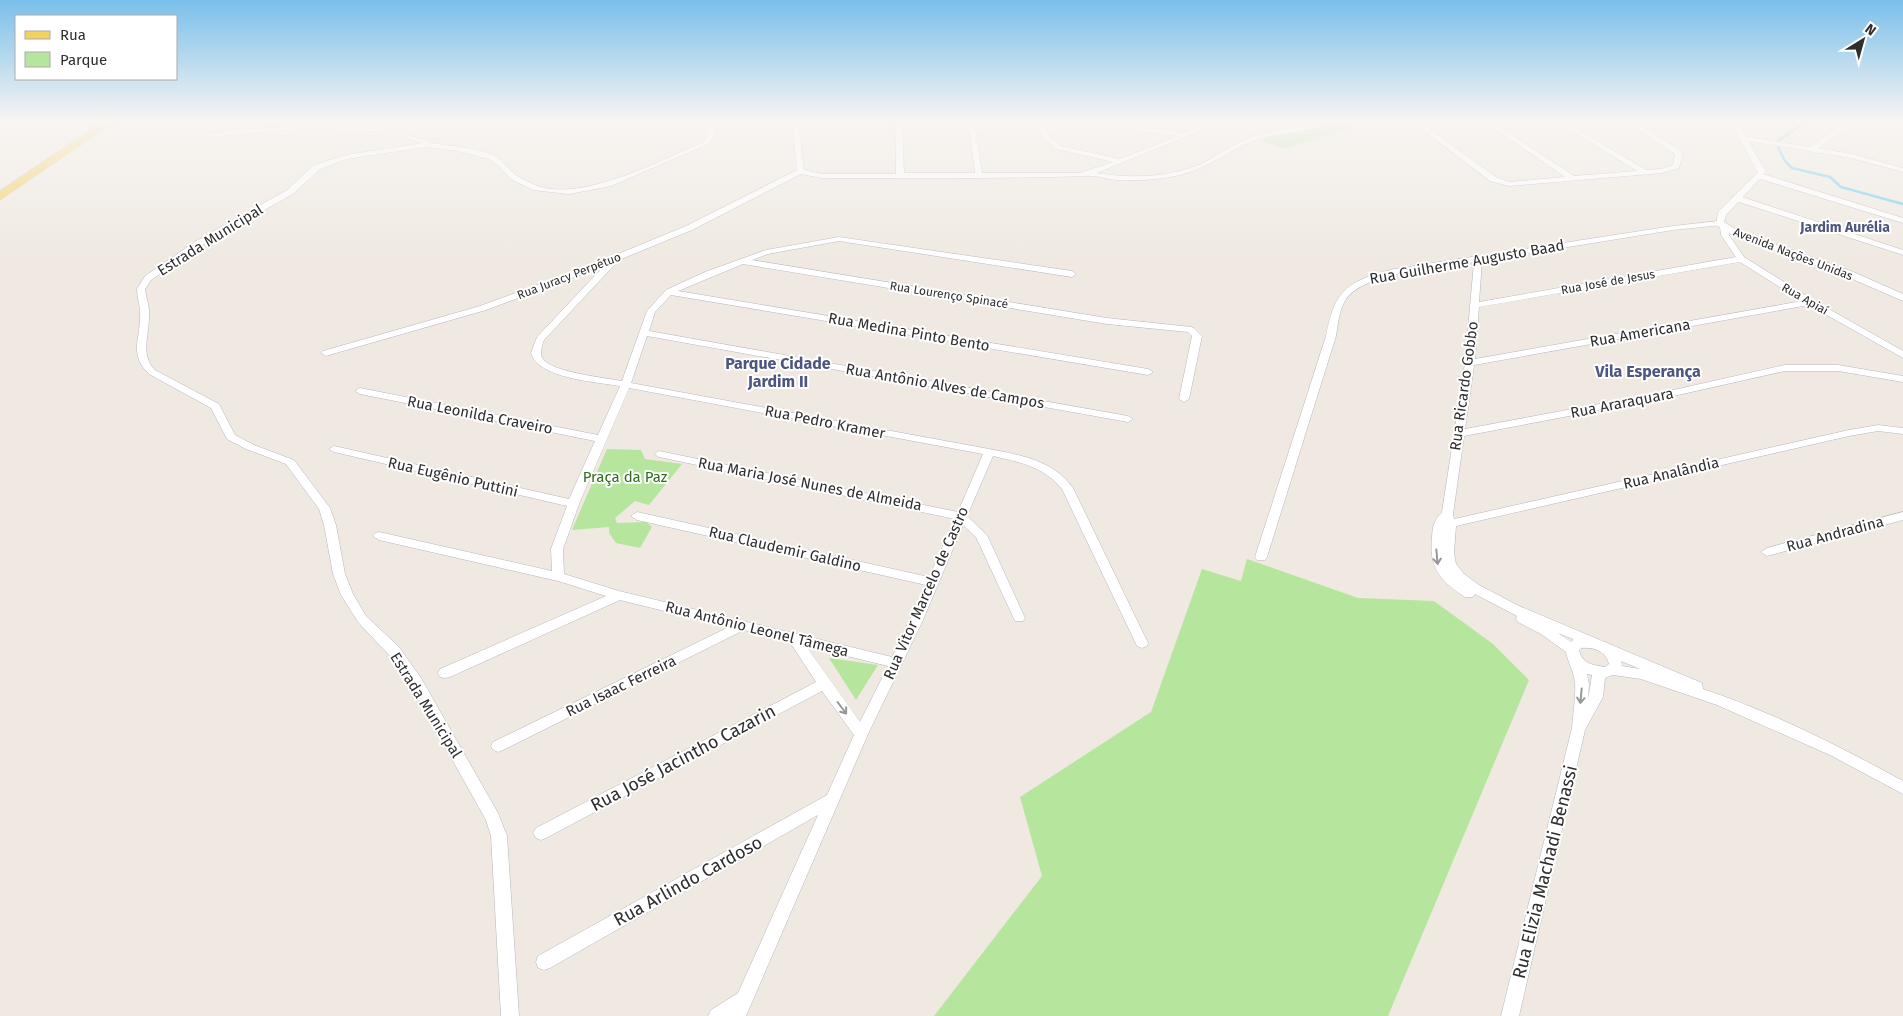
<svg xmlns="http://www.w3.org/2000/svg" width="1903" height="1016" viewBox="0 0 1903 1016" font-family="'Fira Sans',sans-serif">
<rect width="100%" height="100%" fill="#efe9e1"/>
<path fill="#b6e59e" d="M1332 122 1351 128 1283 149 1261 140Z
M607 449 641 450 645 459 682 464 649 505 635 501 615 518 617 523 646 522 652 527 640 548 616 543 609 533V527L572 530Z
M1247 559 1358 598 1434 601 1493 644 1529 680 1388 1016H934L1042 876 1020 797 1151 712 1202 569 1241 581Z
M829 658 878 665 856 700Z"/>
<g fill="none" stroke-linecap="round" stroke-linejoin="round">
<path stroke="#75cff0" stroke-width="2.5" d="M1778 141 1809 120
M1778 147 1785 161 1792 168 1830 177 1841 187 1903 204"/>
<defs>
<path id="minor" d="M705 120H711C717 129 716 137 708 144L611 186 569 194 533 190 511 179 500 167 489 159 458 151 426 147 347 159 320 169 293 194 202 245 151 280 145 289C146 298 150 307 149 317 149 336 140 355 155 370L219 404 235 435 254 445 294 460 330 508 336 525 345 574 353 594 366 616 399 647 421 678 498 813 507 836 519 1016H501L491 836 486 820 411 686 389 655 358 622 341 595 333 574 324 525 319 509 286 464 246 449 227 439 211 408 149 374C129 355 140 340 140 317 141 308 137 298 137 289L145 276 196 241 287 190 314 165 346 155 423 143C360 120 277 130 211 137L209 136V134C228 130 249 129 269 128 324 124 376 125 428 141L429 143C450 146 474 147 493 155 503 160 508 169 516 175 522 179 531 183 537 186 584 202 660 160 704 142L708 132Z
M792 120H798L804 170 821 174H896V120H902L904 173H975L968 120H974L982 173H1080L1113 162 1057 149 1042 136 1038 120H1044L1048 135 1061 146 1120 159 1179 136 1146 132 1115 120H1124L1147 128 1186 133 1217 120H1226L1097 173C1132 179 1171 177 1203 163 1221 154 1236 142 1255 136 1277 128 1300 128 1322 120H1331C1314 133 1280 132 1259 139 1228 149 1210 169 1176 176 1156 180 1136 181 1116 180 1106 179 1095 175 1086 176 998 179 909 178 821 178L801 174 692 230 619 260 544 340C542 346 539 353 543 359 551 372 606 378 622 381L647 311 666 290 705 272 766 250 839 237 1072 271 1076 274 1072 277 839 241 768 254 752 260 1107 318 1191 327 1194 328 1202 336 1189 399 1184 402 1179 399 1192 336 1188 332 1107 324 743 264 678 291 1148 369 1153 372 1148 375 671 295 655 312 649 331 1128 416 1133 419 1128 422 647 336 631 383 989 449C1020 455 1053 460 1073 488L1148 643 1147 646 1142 648 1137 646 1062 489C1044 467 1020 462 993 456L967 516 987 535 1025 618 1023 621H1015L976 537 963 525 923 620 868 734 746 1016H708L711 1010 738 993 818 815 550 968 544 970 538 968 536 962 538 956 827 795 854 735 822 691 546 838 541 840 536 838 533 833 536 828 816 682 790 642 744 630 503 750 498 752 493 750 491 746 493 742 729 627 620 600 450 677 445 678 440 677 438 673 440 669 606 596 558 581 379 540 373 536 375 533 379 532 552 571 551 549 567 506 334 452 329 449 334 446 569 499 595 441 360 394 355 391 360 388 598 435 620 386C598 382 538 379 531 353L537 337 604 266 486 310 329 355 326 356 321 353 323 351 480 306 584 268 686 226 797 170ZM629 388 983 454 958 512 659 451 654 454 659 457 955 519 929 577 637 512 631 516 637 520 926 585 892 657 619 591 564 574 563 549 579 504ZM806 646 888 666 860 722Z
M1410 120H1417L1496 177 1509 182 1565 177 1482 120H1489L1574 176 1637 171 1555 120H1562L1646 170 1661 169 1673 165 1675 154 1624 120H1631L1678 149 1683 154 1679 168 1662 173 1509 186 1490 181Z
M1851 120H1858L1818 148 1852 154 1903 168V172L1851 158 1742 140 1739 138 1742 136 1810 147Z
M1757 174H1763L1903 218V223L1757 178Z
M1733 196H1739L1903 250V255L1733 200Z
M1719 221 1723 223 1722 225 1673 230 1482 261 1479 302 1736 257 1721 235 1720 227 1724 225 1728 227 1729 235 1744 257 1813 300 1903 351V358L1809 305 1474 365 1465 429 1669 391 1785 365H1838L1903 376V382L1838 371H1785L1669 397 1464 436 1453 514 1454 519 1849 430 1878 425 1903 428V434L1878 431 1849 436 1456 526 1454 553 1456 564 1464 574 1479 585 1519 606 1702 683 1703 689C1772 712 1839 746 1903 781V794L1830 755 1717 705 1641 679 1613 675 1605 678 1603 697 1585 730 1519 1016H1501L1572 728C1573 713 1576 697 1575 683 1574 671 1568 663 1566 652L1541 634 1518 622 1516 619 1517 616 1475 594 1473 597H1465C1439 580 1429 568 1432 536 1433 526 1434 520 1442 512L1465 363 1474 262C1442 267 1365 272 1346 299 1339 310 1338 324 1336 336L1267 557 1265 560H1257L1255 557 1326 336C1335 288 1349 281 1394 269L1673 226ZM1740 262 1802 301 1475 359 1479 307ZM1558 633 1573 639V640L1571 642ZM1581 648C1594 647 1606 651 1609 664L1605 667C1593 665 1582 664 1579 650ZM1621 661 1640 669 1622 666ZM1587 674 1592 675 1588 700 1589 684Z
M1903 512V520L1767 556 1761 552 1767 548Z"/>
<path id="tertiary" d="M1729 120H1737L1766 172 1726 215 1724 222 1740 232 1851 271 1903 294V301L1843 275 1734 236 1716 225 1718 212 1758 172Z"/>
<path id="primary" d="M105 120H117L0 200V191Z"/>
</defs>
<use href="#minor" stroke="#b4b7c1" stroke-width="1"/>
<use href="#tertiary" stroke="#b4b7c1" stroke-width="1"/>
<use href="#primary" stroke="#c9c9c9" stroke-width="1"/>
<use href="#minor" fill="#fff" fill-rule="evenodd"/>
<use href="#tertiary" fill="#fff" fill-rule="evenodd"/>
<use href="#primary" fill="#f2d163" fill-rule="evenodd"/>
</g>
<defs><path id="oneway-shaft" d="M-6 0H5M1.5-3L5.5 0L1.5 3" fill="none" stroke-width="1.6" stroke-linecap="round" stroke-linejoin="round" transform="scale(1.25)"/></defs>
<g stroke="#969696">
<use href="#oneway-shaft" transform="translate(1437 557) rotate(85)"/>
<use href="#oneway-shaft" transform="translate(1581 696) rotate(95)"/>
<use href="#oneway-shaft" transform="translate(842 708) rotate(53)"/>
</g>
<linearGradient id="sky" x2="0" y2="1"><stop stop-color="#7abfeb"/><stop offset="0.46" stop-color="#f8f5f2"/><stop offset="1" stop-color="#f8f5f2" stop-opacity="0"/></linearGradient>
<rect width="1903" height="262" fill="url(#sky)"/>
<g text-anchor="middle" stroke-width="4" stroke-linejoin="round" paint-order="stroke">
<g font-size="12" fill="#2e2e2e" stroke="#fff">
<text transform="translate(1793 254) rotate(21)" y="4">Avenida Nações Unidas</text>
<text transform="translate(569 276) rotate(-21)" y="4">Rua Juracy Perpétuo</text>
<text transform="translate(1608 282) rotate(-10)" y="4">Rua José de Jesus</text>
<text transform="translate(949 295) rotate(9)" y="4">Rua Lourenço Spinacé</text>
<text transform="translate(1805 299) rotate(30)" y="4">Rua Apiaí</text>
</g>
<g font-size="14" font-weight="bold" fill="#4d5680" stroke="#fff">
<text x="1845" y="232">Jardim Aurélia</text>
</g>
<g font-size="15" fill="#2e2e2e" stroke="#fff">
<text transform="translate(210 240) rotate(-32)" y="5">Estrada Municipal</text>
<text transform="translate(1467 262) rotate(-10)" y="5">Rua Guilherme Augusto Baad</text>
<text transform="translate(909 332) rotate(10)" y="5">Rua Medina Pinto Bento</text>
<text transform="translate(1640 333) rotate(-10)" y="5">Rua Americana</text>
<text transform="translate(945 386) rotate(10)" y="5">Rua Antônio Alves de Campos</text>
<text transform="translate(1464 386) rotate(-82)" y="5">Rua Ricardo Gobbo</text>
<text transform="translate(1622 403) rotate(-11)" y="5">Rua Araraquara</text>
<text transform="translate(480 415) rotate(11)" y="5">Rua Leonilda Craveiro</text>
<text transform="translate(825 422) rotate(11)" y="5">Rua Pedro Kramer</text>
<text transform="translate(1671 473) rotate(-13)" y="5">Rua Analândia</text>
<text transform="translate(453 477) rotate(13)" y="5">Rua Eugênio Puttini</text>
<text transform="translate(810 484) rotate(11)" y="5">Rua Maria José Nunes de Almeida</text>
<text transform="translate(1835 534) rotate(-15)" y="5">Rua Andradina</text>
<text transform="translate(785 549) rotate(13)" y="5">Rua Claudemir Galdino</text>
<text transform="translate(926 593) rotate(-66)" y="5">Rua Vitor Marcelo de Castro</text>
<text transform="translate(757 629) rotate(14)" y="5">Rua Antônio Leonel Tâmega</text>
<text transform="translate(621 686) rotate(-26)" y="5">Rua Isaac Ferreira</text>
<text transform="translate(426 705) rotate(58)" y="5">Estrada Municipal</text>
</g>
<g font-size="15" fill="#2c6e1b" stroke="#fff">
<text x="625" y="482">Praça da Paz</text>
</g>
<g font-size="16" font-weight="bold" fill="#4d5680" stroke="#fff">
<text x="778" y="369">Parque Cidade<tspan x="778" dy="18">Jardim II</tspan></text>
<text x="1648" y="377">Vila Esperança</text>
</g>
<g font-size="18" fill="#2e2e2e" stroke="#fff">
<text transform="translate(683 758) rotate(-28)" y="6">Rua José Jacintho Cazarin</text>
<text transform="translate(1545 872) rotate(-76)" y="6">Rua Elizia Machadi Benassi</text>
<text transform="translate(688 881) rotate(-29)" y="6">Rua Arlindo Cardoso</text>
</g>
</g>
<rect x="15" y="15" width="162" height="65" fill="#ffffff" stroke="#ababab"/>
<rect x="25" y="31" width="25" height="8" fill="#f2d163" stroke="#ababab"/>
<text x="60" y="40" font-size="15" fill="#2e2e2e">Rua</text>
<rect x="25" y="52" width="25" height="15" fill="#b6e59e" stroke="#ababab"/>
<text x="60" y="65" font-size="15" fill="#2e2e2e">Parque</text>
<g transform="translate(1863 40) rotate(37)" stroke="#ffffff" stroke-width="4" paint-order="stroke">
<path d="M0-4L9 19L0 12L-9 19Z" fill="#2e2e2e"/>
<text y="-8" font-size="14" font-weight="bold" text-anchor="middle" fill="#2e2e2e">N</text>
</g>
</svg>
